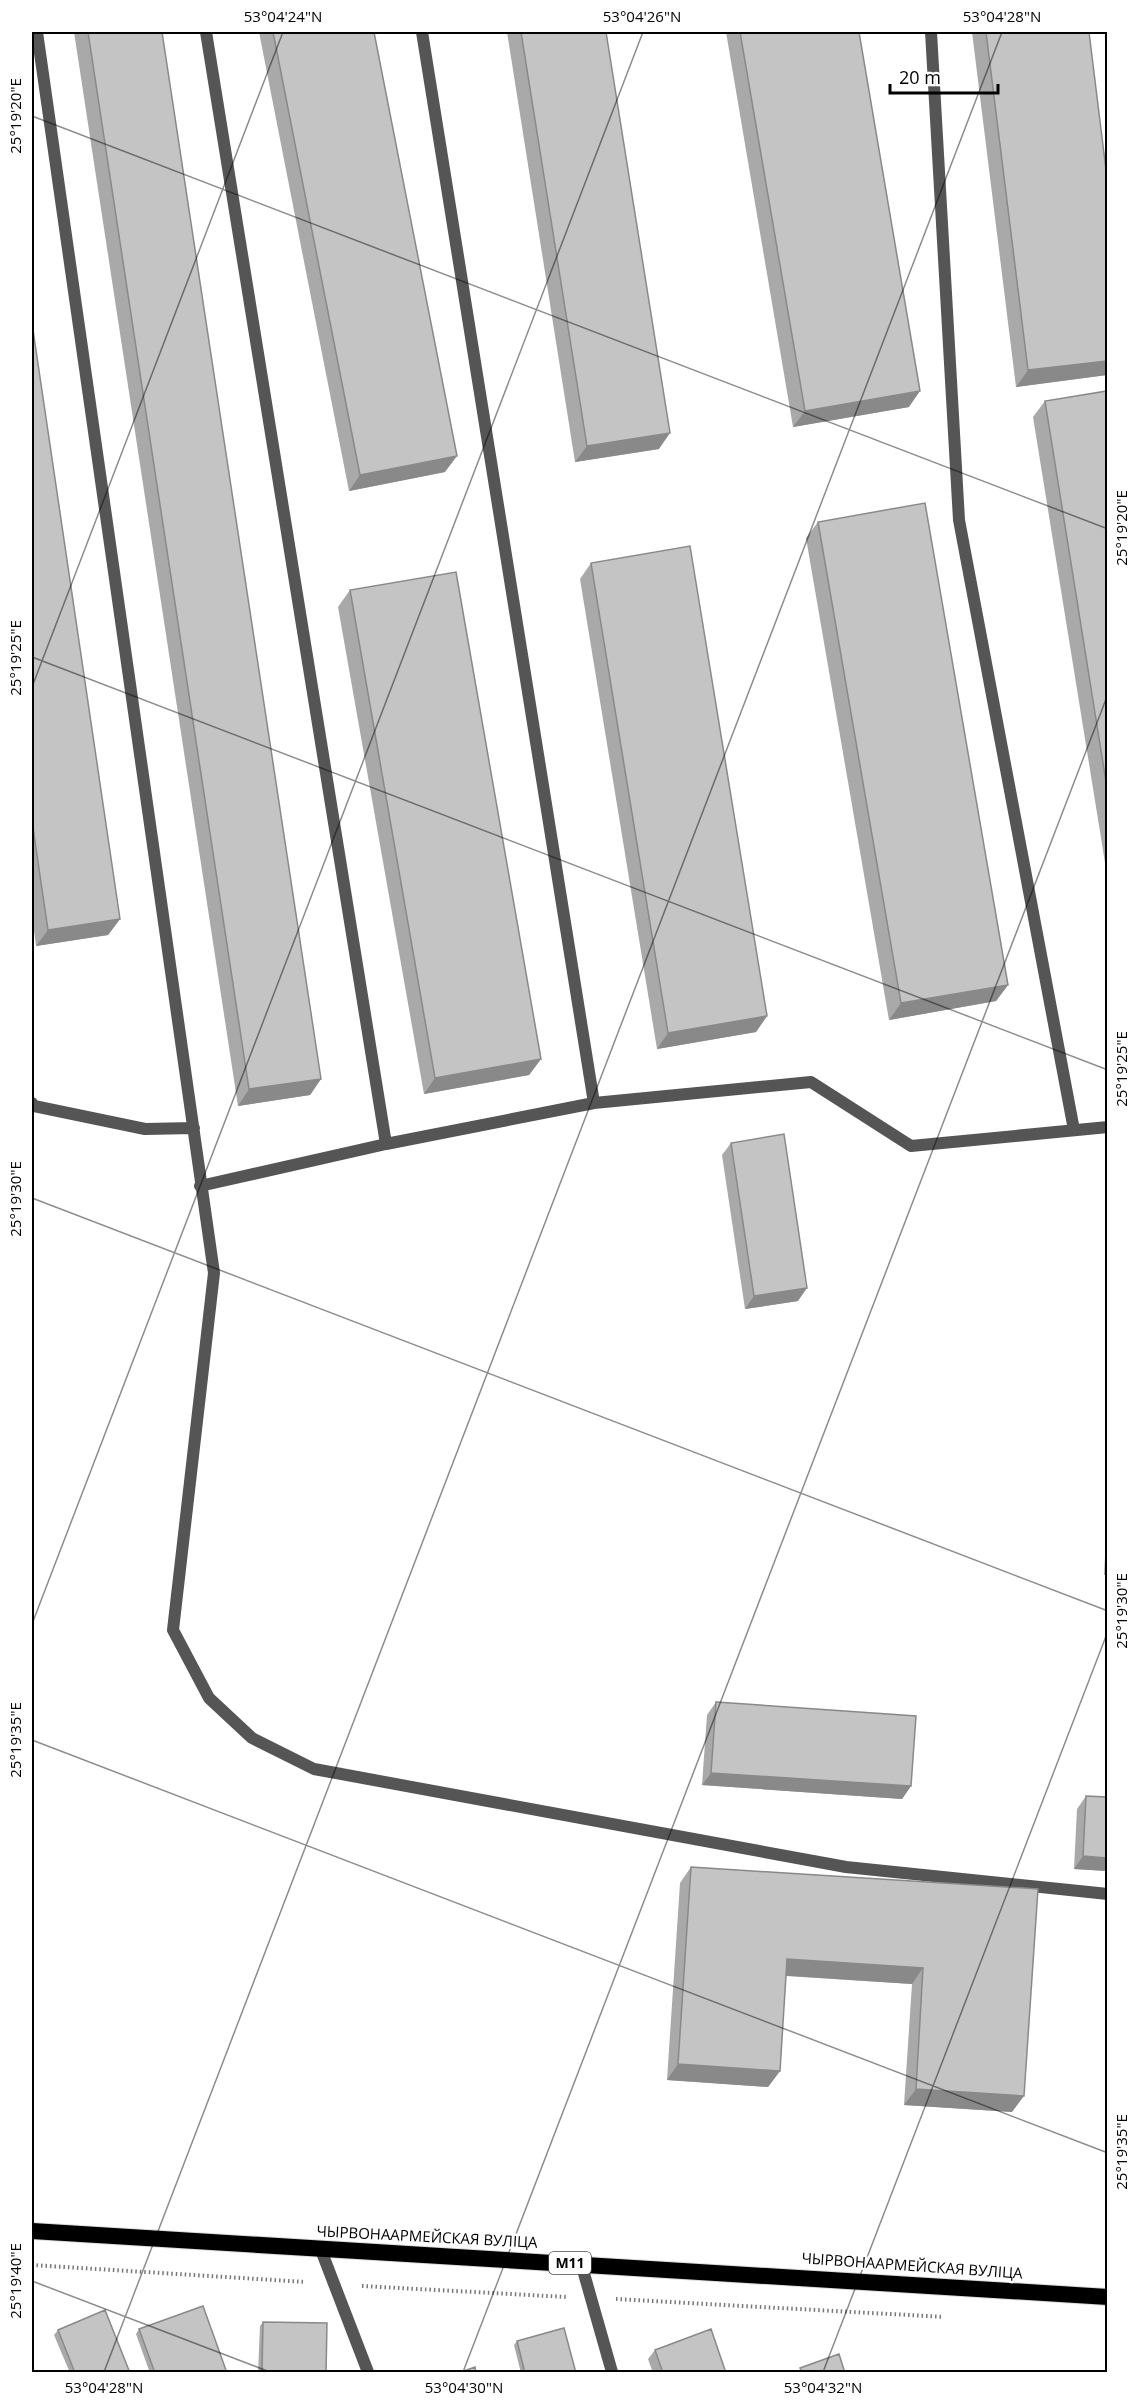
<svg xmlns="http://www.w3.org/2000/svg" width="1139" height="2404" viewBox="0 0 1139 2404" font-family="'Open Sans',sans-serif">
<rect width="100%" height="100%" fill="#fff"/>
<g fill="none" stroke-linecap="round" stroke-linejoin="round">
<defs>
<path id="trunk" d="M32 2231 1108 2297"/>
</defs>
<use href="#trunk" stroke="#dbdbdb" stroke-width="18"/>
<path stroke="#777" stroke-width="4" stroke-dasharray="1.5 3" stroke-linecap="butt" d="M32 2265 306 2282
M362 2286 567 2297
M616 2299 944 2317"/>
<path stroke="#555" stroke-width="12" d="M37 32 214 1273 173 1630 209 1698 252 1738 314 1769 846 1867 1108 1894
M206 32 386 1144
M422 32 594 1103
M931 32 959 520 1074 1130
M32 1103 34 1106 145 1129 194 1128
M200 1186 386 1144 594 1103 811 1082 911 1146 1108 1127
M581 2263 612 2372"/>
<path stroke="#555" stroke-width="12" d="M321 2250 368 2372"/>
<use href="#trunk" stroke="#000" stroke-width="16"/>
</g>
<path fill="#a9a9a9" d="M74 32H162L321 1079 310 1095 238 1106Z
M259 32H374L445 472 349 491Z
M507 32H606L659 449 575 462Z
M726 32H859L909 407 793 427Z
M972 32H1089L1107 178V375L1016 387Z
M32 323 120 919 108 935 36 946 32 915Z
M1107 391V875L1033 417 1045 401Z
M818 522 1008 985 996 1001 889 1020 806 538Z
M591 563 767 1016 756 1032 657 1049 580 579Z
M350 590 541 1059 529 1075 424 1094 338 607Z
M731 1143 798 1301 745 1309 722 1155Z
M1107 1521V1575H1104Z
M716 1702 911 1786 902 1799 702 1785 707 1715Z
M1086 1796 1107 1797V1871L1074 1869 1077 1809Z
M691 1867 1038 1889 1012 2112 904 2105 912 1984 786 1976 780 2071 768 2087 667 2080 680 1883Z
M263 2322 326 2373H258L260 2326Z
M139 2329 227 2373H150L136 2334Z
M58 2330 130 2373H70L54 2335Z
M517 2341 576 2373H521L514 2345Z
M655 2350 726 2373H653L648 2359Z"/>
<path fill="#898989" d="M1107 361V375L1016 387 1028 370Z
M920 391 909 407 793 427 805 411Z
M670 433 659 449 575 462 587 446Z
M457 456 445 472 349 491 360 475Z
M120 919 108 935 36 946 48 930Z
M1008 985 996 1001 889 1020 901 1003Z
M767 1016 756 1032 657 1049 668 1033Z
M541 1059 529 1075 424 1094 435 1078Z
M321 1079 310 1095 238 1106 249 1089Z
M807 1288 798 1301 745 1309 754 1296Z
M711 1773 911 1786 902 1799 702 1785Z
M1083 1856 1107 1858V1871L1074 1869Z
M787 1959 923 1968 912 1984 776 1975Z
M678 2064 780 2071 768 2087 667 2080Z
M916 2089 1024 2096 1012 2112 904 2105Z"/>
<path fill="#c4c4c4" stroke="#898989" stroke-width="1.5" d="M88 32H162L321 1079 249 1089Z
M273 32H374L457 456 360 475Z
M521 32H606L670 433 587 446Z
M740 32H859L920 391 805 411Z
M986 32H1089L1107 178V361L1028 370Z
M32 323 120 919 48 930 32 821Z
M1107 391V788L1045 401Z
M925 503 1008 985 901 1003 818 522Z
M690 546 767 1016 668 1033 591 563Z
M456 572 541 1059 435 1078 350 590Z
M784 1134 807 1288 754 1296 731 1143Z
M716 1702 916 1716 911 1786 711 1773Z
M1086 1796 1107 1797V1858L1083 1856Z
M691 1867 1038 1889 1024 2096 916 2089 923 1968 787 1959 780 2071 678 2064Z
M203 2306 227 2373H155L139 2329Z
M105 2310 130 2373H75L58 2330Z
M263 2322 327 2323 326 2373H262Z
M564 2328 576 2373H525L517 2341Z
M711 2329 726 2373H663L655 2350Z
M839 2354 845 2373H802L800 2368Z
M475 2367 476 2373H458Z"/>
<path fill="none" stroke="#000" stroke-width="1.5" stroke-opacity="0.45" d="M32 116 1108 529M32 657 1108 1070M32 687 283 32M32 1198 1108 1611M32 1624 643 32M32 1740 1108 2153M32 2281 270 2372M104 2372 1002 32M463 2372 1108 694M823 2372 1108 1631"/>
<g text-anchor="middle" stroke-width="5" stroke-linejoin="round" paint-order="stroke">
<rect fill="#fff" stroke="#4c4c4c" stroke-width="1.5" x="549" y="2252" width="42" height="22" rx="4.5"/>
<g font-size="14" font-weight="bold" fill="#000">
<text x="570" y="2268">М11</text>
</g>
<g font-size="15" fill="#000" stroke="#fff">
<text transform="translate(427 2237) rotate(3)" y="5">ЧЫРВОНААРМЕЙСКАЯ ВУЛІЦА</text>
<text transform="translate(912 2266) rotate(4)" y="5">ЧЫРВОНААРМЕЙСКАЯ ВУЛІЦА</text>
</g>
</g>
<rect width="1139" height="2404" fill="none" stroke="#ffffff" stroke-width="66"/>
<path d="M890 84v9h108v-9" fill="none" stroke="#000000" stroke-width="3"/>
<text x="899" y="84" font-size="18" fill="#000000" stroke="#ffffff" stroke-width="4.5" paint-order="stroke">20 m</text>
<rect x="33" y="33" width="1073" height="2338" fill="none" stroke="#000" stroke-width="2"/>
<g font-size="15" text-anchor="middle" fill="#000">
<text x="283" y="22">53°04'24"N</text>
<text x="642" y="22">53°04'26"N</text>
<text x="1002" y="22">53°04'28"N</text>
<text transform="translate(16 116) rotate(-90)" y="5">25°19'20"E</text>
<text transform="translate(1122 528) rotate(-90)" y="5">25°19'20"E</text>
<text transform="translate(16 658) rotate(-90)" y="5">25°19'25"E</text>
<text transform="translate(1122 1069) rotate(-90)" y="5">25°19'25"E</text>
<text transform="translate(16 1199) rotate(-90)" y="5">25°19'30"E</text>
<text transform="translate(1122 1611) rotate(-90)" y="5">25°19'30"E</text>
<text transform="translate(16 1740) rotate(-90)" y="5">25°19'35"E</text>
<text transform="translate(1122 2152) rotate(-90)" y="5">25°19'35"E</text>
<text transform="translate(16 2281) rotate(-90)" y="5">25°19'40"E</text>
<text x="104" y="2393">53°04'28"N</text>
<text x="464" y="2393">53°04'30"N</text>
<text x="823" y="2393">53°04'32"N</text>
</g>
</svg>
